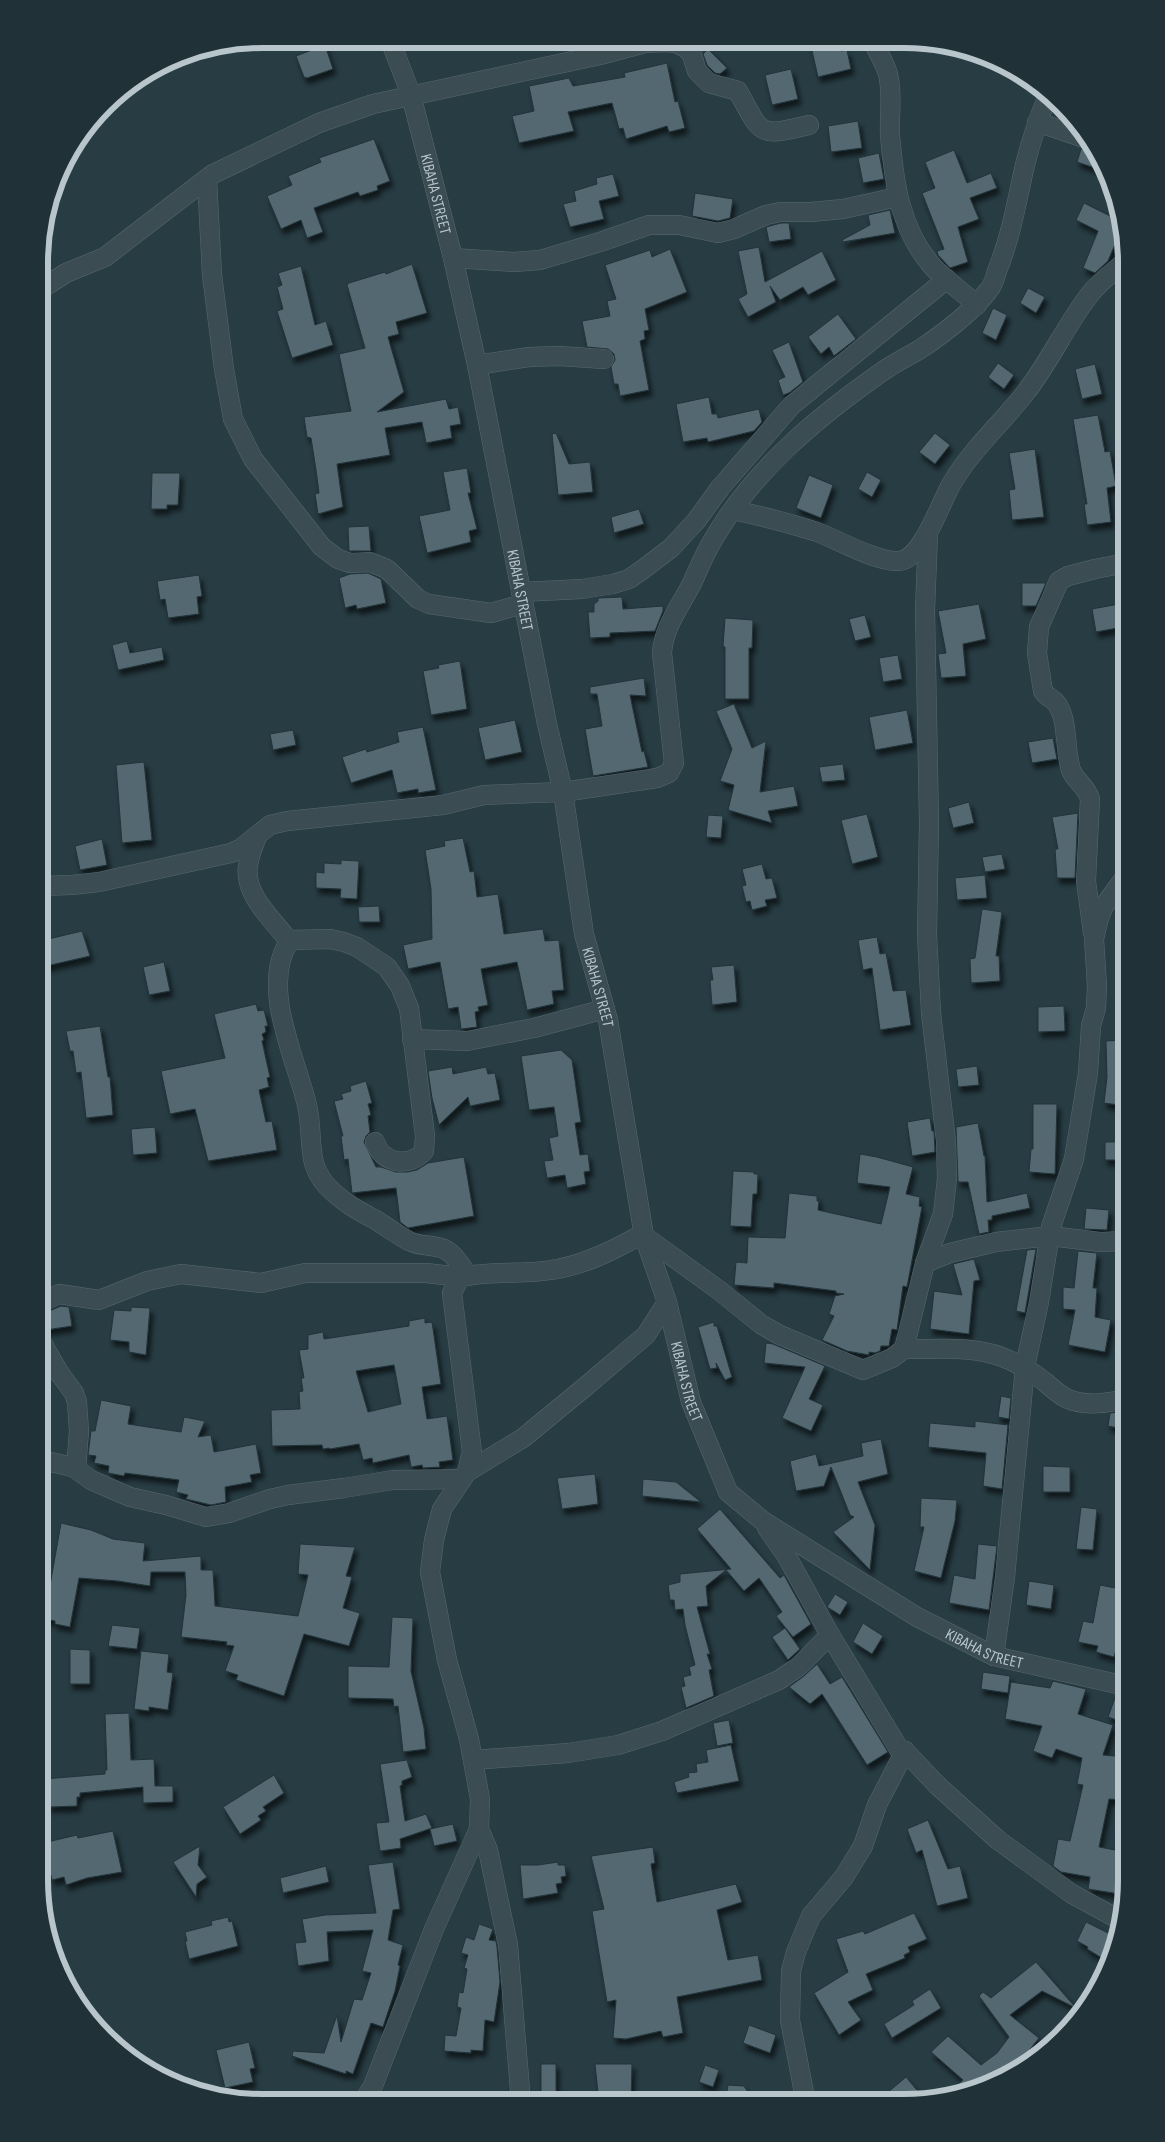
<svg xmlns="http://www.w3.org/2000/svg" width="1165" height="2142" viewBox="0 0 1165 2142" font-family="'Sofia Sans Condensed',sans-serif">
<defs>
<filter id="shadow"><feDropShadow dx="3" dy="5.5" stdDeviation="2.5" flood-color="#0009"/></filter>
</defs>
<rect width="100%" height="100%" fill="#273c43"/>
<path fill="#526870" stroke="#22333a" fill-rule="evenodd" filter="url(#shadow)" d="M810 42H839L841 51 847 50 851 69 818 77Z
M325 45 333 69 307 78 304 77 296 56Z
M708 49 727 68 720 74 715 73 707 65 703 54Z
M667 63 675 102 678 101 685 128 669 132 667 126 626 139 623 128 619 129 612 103 568 112 574 131 519 143 512 116 534 111 529 86 569 78 573 86 625 77 624 73Z
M791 69 798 99 772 105 765 75Z
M858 121 862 148 831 152 828 126Z
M374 139 390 181 377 186 378 190 360 196 358 192 314 208 323 232 307 238 301 220 281 229 267 196 292 185 288 176 321 162 319 158Z
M1081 149 1095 150 1098 157 1095 168 1077 162Z
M954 150 967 183 991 173 997 188 970 198 979 219 958 227 968 262 950 268 938 255 937 251 944 249 922 193 935 188 925 162Z
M879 153 884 179 863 183 858 158Z
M613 174 619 196 599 201 604 219 570 227 563 204 576 201 574 191 597 184 596 178Z
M695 193 733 199 730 218 718 221 692 216Z
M1084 203 1120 221 1124 246 1116 242 1108 261 1095 273 1083 268 1098 231 1076 220Z
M890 210 895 233 843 242 842 240 870 225 868 215Z
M781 223H789L791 239 769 242 766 227Z
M759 247 765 282 822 251 836 280 808 295 803 287 780 300 770 286 776 302 748 317 738 299 747 294 738 251Z
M670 249 687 292 645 309 649 330 644 331 645 339 640 341 649 390 620 396 618 384H614L611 367 615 360 614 354 608 349 587 347 582 321 610 316 607 301 616 299 605 265 650 250 652 257Z
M412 264 427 313 396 322 399 334 388 337 404 392 377 412 446 399 449 409 458 407 461 424 450 426 452 438 426 443 422 422 385 428 390 455 337 464 343 507 318 514 315 494 319 493 316 470 311 438 307 437 304 417 351 411 339 354 365 348 347 285 349 283 385 272 386 274Z
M301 266 315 325 326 321 333 345 292 358 277 311 283 309 277 287 282 285 278 273Z
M1028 288 1045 297 1036 313 1020 303Z
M993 308 1007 315 996 340 982 333Z
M838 314 856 339 834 356 829 347 821 354 808 337Z
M789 342 803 382 789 393 783 395 778 380 785 377 772 350Z
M998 363 1014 375 1004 389 988 377Z
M1095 364 1102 394 1082 399 1075 369Z
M709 397 712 414H717L718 418 759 409 762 422 754 431 708 442 707 438 683 442 676 404Z
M1098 415 1105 452 1110 451 1116 486 1107 488 1111 522 1087 525 1084 504H1087L1073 419Z
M556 433 569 464 590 462 593 492 558 495 552 434Z
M935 433 950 445 935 464 919 452Z
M1035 449 1044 517 1012 520 1009 490 1015 489 1009 453Z
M467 468 471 493H468L477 529 469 531 471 542 427 553 419 516 450 510 443 472Z
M867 472 881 480 872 497 858 489Z
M152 473H180L178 505H167V509H151Z
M809 475 833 485 821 518 796 508Z
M639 509 644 524 614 533 611 517Z
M369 526 371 551H349L348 527Z
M368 573 381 579 386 603 357 609 356 605 345 608 339 578 350 574Z
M199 575 202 596 197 597 199 614 168 618 165 599 160 600 157 581Z
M1022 583H1046L1036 606H1022Z
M622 597 623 609 663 606V611L655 631 610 633V637L590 638 588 612H594V604L598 601V598Z
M979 604 986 639 963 644 966 676 941 678 938 654 946 653 938 611Z
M1119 604 1123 627 1096 632 1092 609Z
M865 615 871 637 855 641 849 619Z
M725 618 753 620 752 648H749V699H725V647L723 646Z
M127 641 130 653 162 647 164 660 118 670 112 645Z
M898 655 902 679 883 682 879 658Z
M460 661 467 709 431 715 423 671 439 668 438 665Z
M644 678 646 696 630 695 642 752 644 751 648 767 593 776 585 729 602 726 597 694H590V687Z
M734 704 752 748 766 741 760 792 794 786 798 806 768 811 772 823 728 810 734 785 720 781 732 749 716 711Z
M907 710 913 743 875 750 869 717Z
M515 720 522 752 485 760 478 728Z
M423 727 436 790 418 793V789L397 793 392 770 351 783 342 757 366 749 367 752 399 742 397 732Z
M293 730 296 745 273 750 270 734Z
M1053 738 1057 759 1032 763 1028 742Z
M144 762 152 840 122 843 116 765Z
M843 764 845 780 822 782 819 767Z
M969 802 974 823 953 828 948 808Z
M1078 813 1075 878H1057L1055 849H1058L1052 817Z
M867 814 878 857 852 864 841 820Z
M708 815 723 816 721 838 706 837Z
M463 838 470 872 474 871 477 897 498 894 504 934 543 929 545 941 559 940 564 990 552 991 554 1004 527 1010 517 962 481 969 488 1005 478 1007 479 1011 475 1012 477 1027 461 1029 458 1007 448 1009 440 962 408 969 403 945 432 939 431 889 425 850 445 846 444 841Z
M102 839 107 865 80 870 75 846Z
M1002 854 1005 869 985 872 982 857Z
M341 860 359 861 357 899 340 898 341 889 316 888V872L324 873V863L341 864Z
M762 864 766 879 772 878 777 898 765 900 767 906 752 910 750 901 746 902 742 886 746 885 742 869Z
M985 875 987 898 957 900 955 878Z
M379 906 380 922H359L358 907Z
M982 909 1002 912 996 956H999L1000 981 971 983 970 959 975 958Z
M82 931 90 956 42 967 40 941Z
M877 937 880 954 886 953 893 991 906 990 911 1025 880 1030 872 968 863 970 858 940Z
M164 962 170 991 149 995 143 967Z
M734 965 737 1002 712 1005 710 980H713L711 967Z
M256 1004 258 1011 264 1010 268 1026H265L266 1032 262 1034 264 1040 262 1041 270 1077 267 1078 269 1087 259 1090 266 1122 272 1121 277 1150 208 1161 195 1109 170 1114 161 1071 225 1058 214 1014Z
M1064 1006 1065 1031 1038 1032V1007Z
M100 1026 108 1077H110L113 1115 86 1118 81 1072 76 1073 73 1051H70L66 1031Z
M1123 1040 1126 1106 1104 1103 1107 1077 1106 1041Z
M561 1050 572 1060 581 1122 575 1123 580 1155 588 1154 590 1171 584 1172 586 1184 567 1188 565 1175 547 1178 544 1161 553 1160 549 1138 558 1136 554 1107 529 1110 521 1056Z
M977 1066 979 1085 958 1087 956 1069Z
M452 1067 453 1074 486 1067 488 1074 495 1073 500 1100 470 1106 468 1097 439 1125 432 1098 428 1071Z
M366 1081 372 1103 368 1104 371 1115 368 1116 370 1132 366 1136 364 1142 376 1167H381L396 1172H407L417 1170 428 1163 464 1157 474 1216 408 1228 400 1222 396 1188 352 1193 348 1159 344 1160 341 1136H343L334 1101 343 1099 341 1094 351 1091 350 1086Z
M1033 1104H1057L1055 1174 1029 1172 1031 1149H1033Z
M930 1118 932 1131H934L935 1152 912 1156 907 1122Z
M978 1123 984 1156H985L987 1202 1027 1193 1030 1208 992 1216V1220H988L989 1232 979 1234 968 1182H958L956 1127Z
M155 1127 157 1153 133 1155 131 1129Z
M1105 1142H1126V1160H1105Z
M860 1154 877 1157 913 1167 906 1194 920 1197 919 1206 922 1207 907 1287 903 1286 897 1330 892 1329 889 1346H881L880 1351 875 1353 869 1352V1355L847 1351 822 1340 834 1316 829 1314 835 1296 844 1294 836 1293V1291L774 1283V1288L734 1285 736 1262 747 1263 748 1237 785 1238 789 1193 817 1196V1201H819L818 1210 881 1224 890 1187 857 1183Z
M733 1171 754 1172V1174H758L757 1194H753L751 1227 730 1226Z
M1086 1208 1109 1210 1107 1230 1084 1229Z
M1036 1249 1025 1313 1016 1311 1027 1250Z
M1078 1251 1097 1253 1093 1288H1097L1095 1317 1111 1320 1105 1352 1068 1345 1075 1310 1063 1309V1287L1074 1288Z
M974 1259 980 1280 974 1281 969 1334 930 1329 934 1291 962 1295 953 1264Z
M61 1306 69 1307 72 1326 46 1330 44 1328 42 1314Z
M131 1307 150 1308 146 1355 129 1352V1342L110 1340 114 1310 131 1311Z
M425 1318V1323L432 1322 441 1384 422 1387 427 1419 447 1416 453 1460 439 1462 440 1467 423 1468 422 1465 411 1467 409 1455 373 1463 372 1458 363 1460 359 1444 330 1449 329 1448 323 1449 322 1445 272 1446 271 1410 300 1409 299 1392 303 1391 301 1378H304L299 1350 308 1349V1335L323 1332 324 1339 409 1326V1321ZM394 1365 401 1404 368 1412 356 1371Z
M714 1322V1326H717L732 1377 725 1380 716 1363 717 1368 710 1369 698 1327Z
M766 1343 773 1344 825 1366 809 1399 823 1405 811 1431 782 1418 805 1367 764 1363Z
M1001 1396 1011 1398 1009 1419 998 1417Z
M101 1400 131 1406 128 1424 181 1432 184 1417 205 1421 198 1437 211 1435 214 1452 256 1444 261 1473 250 1475 252 1482 225 1487 226 1502 211 1505 186 1499 188 1495 176 1492 179 1480 125 1473 124 1476 108 1473 109 1466 94 1463 96 1456 88 1455 91 1431H95Z
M1119 1412 1126 1413 1124 1429 1108 1426 1110 1413Z
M975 1421 1008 1425 1002 1489 983 1486 986 1453 928 1447 930 1423 975 1427Z
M881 1439 888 1474 858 1482 875 1525 870 1570 833 1532 854 1517 850 1515 831 1467 824 1486 796 1491 790 1461 816 1454 819 1466 863 1456 861 1443Z
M1043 1466 1070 1467V1492H1043Z
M595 1474 598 1504 562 1509 557 1478Z
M643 1479 676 1482 701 1502 642 1496Z
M921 1498 957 1500 955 1521 941 1578 914 1571 924 1527H920Z
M1081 1507 1097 1509 1093 1550 1076 1549Z
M720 1509 780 1578 784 1575 811 1624 793 1637 776 1616 782 1612 759 1578 744 1591 726 1570 706 1586 708 1606 697 1607 710 1654H707L712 1669 709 1670 714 1696 686 1708 681 1687 685 1686 683 1677 691 1675 689 1667 695 1665 685 1625 683 1609 675 1610 674 1600H670L668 1585 680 1582V1574L731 1569 697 1529Z
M61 1523 91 1530 113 1539 145 1543 143 1561 201 1556V1570H213L215 1606 298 1616 308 1575 298 1574 300 1544 355 1547 346 1576 352 1577 343 1608 360 1613 349 1646 304 1634 284 1696 236 1680 238 1675 225 1671 234 1646 226 1645 227 1642 181 1637 186 1595 185 1572H151L150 1586 118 1581 79 1578 70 1627 55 1624V1621L44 1619Z
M978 1544 997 1546 989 1610 949 1603 954 1575 975 1579Z
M1029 1581 1054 1585 1051 1609 1026 1605Z
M1100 1585 1126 1590V1634L1122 1652 1116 1650 1114 1657 1096 1652 1098 1646 1078 1642 1083 1621 1093 1623Z
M835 1594 848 1602 840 1615 827 1607Z
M392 1617 413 1618 411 1671 424 1728 426 1749 403 1752 398 1706 394 1707 393 1699 348 1698V1666L389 1667Z
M863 1623 883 1636 872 1654 853 1642Z
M112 1625 140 1628 137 1649 108 1646Z
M785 1628 800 1649 788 1660 772 1637Z
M70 1649 90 1650V1684H70Z
M141 1651 169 1654 167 1672 173 1673 168 1710 149 1707V1711L134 1709Z
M817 1664 830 1684 842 1677 888 1752 867 1765 822 1694 810 1704 789 1687 804 1676Z
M983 1672 1010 1676 1008 1693 981 1689Z
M1053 1681 1086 1689 1078 1714 1113 1725 1103 1755 1126 1757V1800L1109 1799 1099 1847 1126 1852V1895L1088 1889 1090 1877 1061 1872 1053 1866 1058 1839 1070 1841 1083 1785 1077 1784 1082 1758 1056 1749 1052 1758 1033 1751 1042 1726 1005 1719 1011 1682 1050 1688Z
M1116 1695 1126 1697V1723L1108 1717Z
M129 1713 131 1760 154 1759 155 1786H173V1802L143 1803V1787L80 1793V1797H77V1806L49 1807 48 1796H45L44 1779 105 1774V1770H107L105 1714Z
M729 1720 733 1743 717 1746 713 1723Z
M731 1745 739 1781 677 1793 674 1782 689 1777 688 1773 697 1772 696 1764 708 1762 706 1750Z
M407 1760 412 1777 402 1781V1785L400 1786 405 1821 426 1814 432 1828 400 1839 401 1848 380 1851 376 1823 389 1822 380 1764Z
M274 1775 284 1793 263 1807 266 1811 258 1816 261 1820 240 1834 223 1807Z
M928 1820 948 1869 960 1866 968 1898 937 1906 922 1850 916 1853 907 1829Z
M453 1824 457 1841 434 1846 430 1829Z
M113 1831 122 1872 87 1878 66 1885 64 1877 52 1880 43 1843 77 1835 78 1838Z
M200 1846 198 1865 207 1877 197 1884 196 1897 173 1862Z
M653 1847 655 1863 651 1864 657 1902 736 1884 742 1902 717 1910 728 1960 758 1955 762 1980 677 1997 683 2033 663 2037 661 2031 626 2039 613 2038 616 2000 607 2002 592 1911 604 1909 591 1856Z
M393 1862 400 1909 393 1910 388 1940 403 1945 398 1965 400 1966 395 1991 383 2027 371 2023 353 2074 346 2071V2074L292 2056 293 2051 324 2053 337 2015 341 2042 354 1999 362 2000 371 1973 362 1971 373 1930 327 1932 329 1961 298 1966 295 1943 306 1942 302 1919 325 1915 376 1913 368 1865Z
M558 1862V1865H565L566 1876 561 1877 562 1883 556 1884 558 1893 523 1899 520 1865H538Z
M326 1866 329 1882 283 1893 280 1878Z
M914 1913 927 1939 908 1947 910 1952 904 1955 905 1958 866 1974 873 1990 848 2002 861 2020 839 2035 814 1993 848 1972 836 1939 863 1931 865 1934Z
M228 1917 229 1922 232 1921 238 1946 189 1959 185 1941H187L185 1932 212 1925 211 1921Z
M1086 1922 1116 1937 1110 1963 1087 1949 1088 1947 1077 1941Z
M479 1924 493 1929 489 1940 496 1941 497 1947 500 1982 494 2022 485 2020 483 2051 471 2050V2053L444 2051 445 2035 456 2036 461 2008 457 2007 459 1992 463 1993 467 1969 464 1968 468 1955 461 1953 466 1937 474 1940Z
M1036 1962 1076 2008 1042 1991 1010 2015 1039 2038 1012 2072 996 2080 990 2074 974 2091 943 2097 963 2080 931 2052 948 2036 981 2065 997 2053 1009 2037 979 1996 983 1992 991 1998Z
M930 1989 941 2008 892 2038 884 2024 914 2005 912 2001Z
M749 2025 776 2035 770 2053 743 2043Z
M249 2042 255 2068 250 2069 253 2082 225 2088 216 2050Z
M541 2064H556V2093H541Z
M595 2064H632L631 2102H599Z
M705 2065 719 2070 713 2087 699 2082Z
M906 2077 921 2095 914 2101 896 2103 887 2093Z
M728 2085 744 2086 755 2103H725Z"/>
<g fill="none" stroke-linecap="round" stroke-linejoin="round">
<defs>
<g id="street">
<path id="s1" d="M390 40 411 95 453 258 477 365 547 724 563 792 584 934 608 1020 644 1236 667 1302 691 1402 728 1492 763 1521 917 1617 994 1656 1126 1686"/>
<path d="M874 43C878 53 885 63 888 74 893 94 889 115 890 135 894 183 900 230 933 267 946 281 963 292 977 305"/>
<path d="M1037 122 1090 140"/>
<path d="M207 179 212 275 224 369 233 419 253 459 322 547 338 559 350 563 370 562 387 569 418 599 429 604 491 613 523 604"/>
<path d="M453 258 514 262 540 260 600 242 649 225H679L718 233 734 229 766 215 780 212H811L843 209 898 197"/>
<path d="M41 289 66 273 105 257 213 174 319 123 373 104 600 55 645 43 666 42 676 43 686 48 692 55 697 71 709 83 738 91C762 136 759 137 809 125"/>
<path d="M477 365 529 357 559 356 604 359"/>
<path d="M733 510C761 516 789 523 817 532 838 540 877 562 898 561 922 561 941 501 952 483 972 449 1002 423 1026 392 1050 361 1066 325 1090 294 1100 281 1114 271 1126 261"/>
<path d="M521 592 582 589 613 584 629 579 642 570 671 548 696 521 720 488 792 405 947 279"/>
<path d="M257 836C254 845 249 856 248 866 244 893 269 916 285 936L290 940 330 939 344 942 357 947 387 967 400 986 409 1008 425 1136 424 1151C410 1168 382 1164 375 1142"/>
<path d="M40 886 72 885 99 882 231 853 240 849 270 825 287 821 443 805 484 795 563 792 657 778 669 773 674 763 662 653C664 625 681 606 693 581 698 570 703 558 709 547 750 472 817 417 886 369 897 362 908 356 919 350 943 334 970 314 988 291 993 286 995 278 997 271 1011 237 1017 200 1025 165 1031 140 1039 117 1049 93"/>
<path d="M1093 933 1086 881 1090 799C1087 787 1075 781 1071 770 1064 749 1069 722 1057 704 1053 698 1046 697 1043 691L1037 653 1039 627 1059 581 1068 576 1095 569 1126 563"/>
<path d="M290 940C259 986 296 1058 307 1105 315 1138 303 1166 333 1192 346 1204 359 1211 374 1219 386 1226 397 1235 409 1241 420 1247 435 1244 446 1250 455 1255 462 1267 468 1276"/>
<path d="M412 1039 467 1041 534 1028 605 1009"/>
<path d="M644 1236 720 1291 762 1325 780 1335 863 1370 892 1358 904 1349 925 1263 943 1214 947 1179 946 1141 931 1013 927 935 929 823 925 610 928 533"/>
<path d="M925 1263 950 1253 996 1242 1050 1236 1100 1242 1126 1241"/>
<path d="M39 1303 59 1294 99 1300 147 1281 181 1274 261 1283 305 1273H426L462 1277"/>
<path d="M39 1338 60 1374 74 1393 77 1402 79 1431 76 1469"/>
<path d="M904 1349C936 1350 971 1345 1002 1357 1018 1363 1031 1371 1045 1382 1051 1387 1058 1394 1066 1398 1084 1407 1107 1403 1126 1399"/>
<path d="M39 1463 51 1462 68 1466 76 1469 91 1480 130 1497 166 1505 206 1517 229 1513 270 1499 288 1495 344 1488 393 1480 462 1479"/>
<path d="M467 1472 523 1438 585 1387 646 1335 667 1302"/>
<path d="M767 1528 786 1555 830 1635 899 1749 905 1751 937 1785 998 1840 1072 1894 1120 1920"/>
<path d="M994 1656 1005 1577 1025 1367 1039 1302 1051 1227 1074 1159 1088 1073 1091 1026 1096 1008 1097 986 1094 939 1099 918 1104 906 1126 876"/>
<path d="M473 1760 568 1753 618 1745 662 1731 779 1680 798 1667 830 1635"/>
<path d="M479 1829 488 1850 508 1945 521 2102"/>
<path d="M363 2102 373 2086 434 1929 479 1829 480 1799 469 1739 447 1660 430 1572 434 1540 442 1509 467 1472 472 1452 452 1293 458 1281 462 1277C491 1270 521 1275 551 1270 581 1266 610 1252 637 1237"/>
<path d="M806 2103 790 2020 791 1971 796 1952 811 1916 844 1877 863 1846 877 1805 905 1751"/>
</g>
</defs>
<use href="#street" stroke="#596970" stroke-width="20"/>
<use href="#street" stroke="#3b4c53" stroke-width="19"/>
</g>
<g text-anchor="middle" stroke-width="4" stroke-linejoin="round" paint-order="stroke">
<g font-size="16" fill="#b8c6cc" stroke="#203138">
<text dy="6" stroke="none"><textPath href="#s1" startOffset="161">KIBAHA STREET</textPath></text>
<text dy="6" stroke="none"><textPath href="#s1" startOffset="566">KIBAHA STREET</textPath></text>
<text dy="6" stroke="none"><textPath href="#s1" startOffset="971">KIBAHA STREET</textPath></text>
<text dy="6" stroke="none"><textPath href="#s1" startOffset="1376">KIBAHA STREET</textPath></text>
<text dy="6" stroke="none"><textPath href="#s1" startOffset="1796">KIBAHA STREET</textPath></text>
</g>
</g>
<path d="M0 0H1165V2142H0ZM262 48H904A214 214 0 0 1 1118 262V1880A214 214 0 0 1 904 2094H262A214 214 0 0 1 48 1880V262A214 214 0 0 1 262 48Z" fill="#203138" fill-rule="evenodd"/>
<path fill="none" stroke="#b8c6cc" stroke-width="6" d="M262 48H904A214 214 0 0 1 1118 262V1880A214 214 0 0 1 904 2094H262A214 214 0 0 1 48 1880V262A214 214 0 0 1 262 48Z"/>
</svg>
